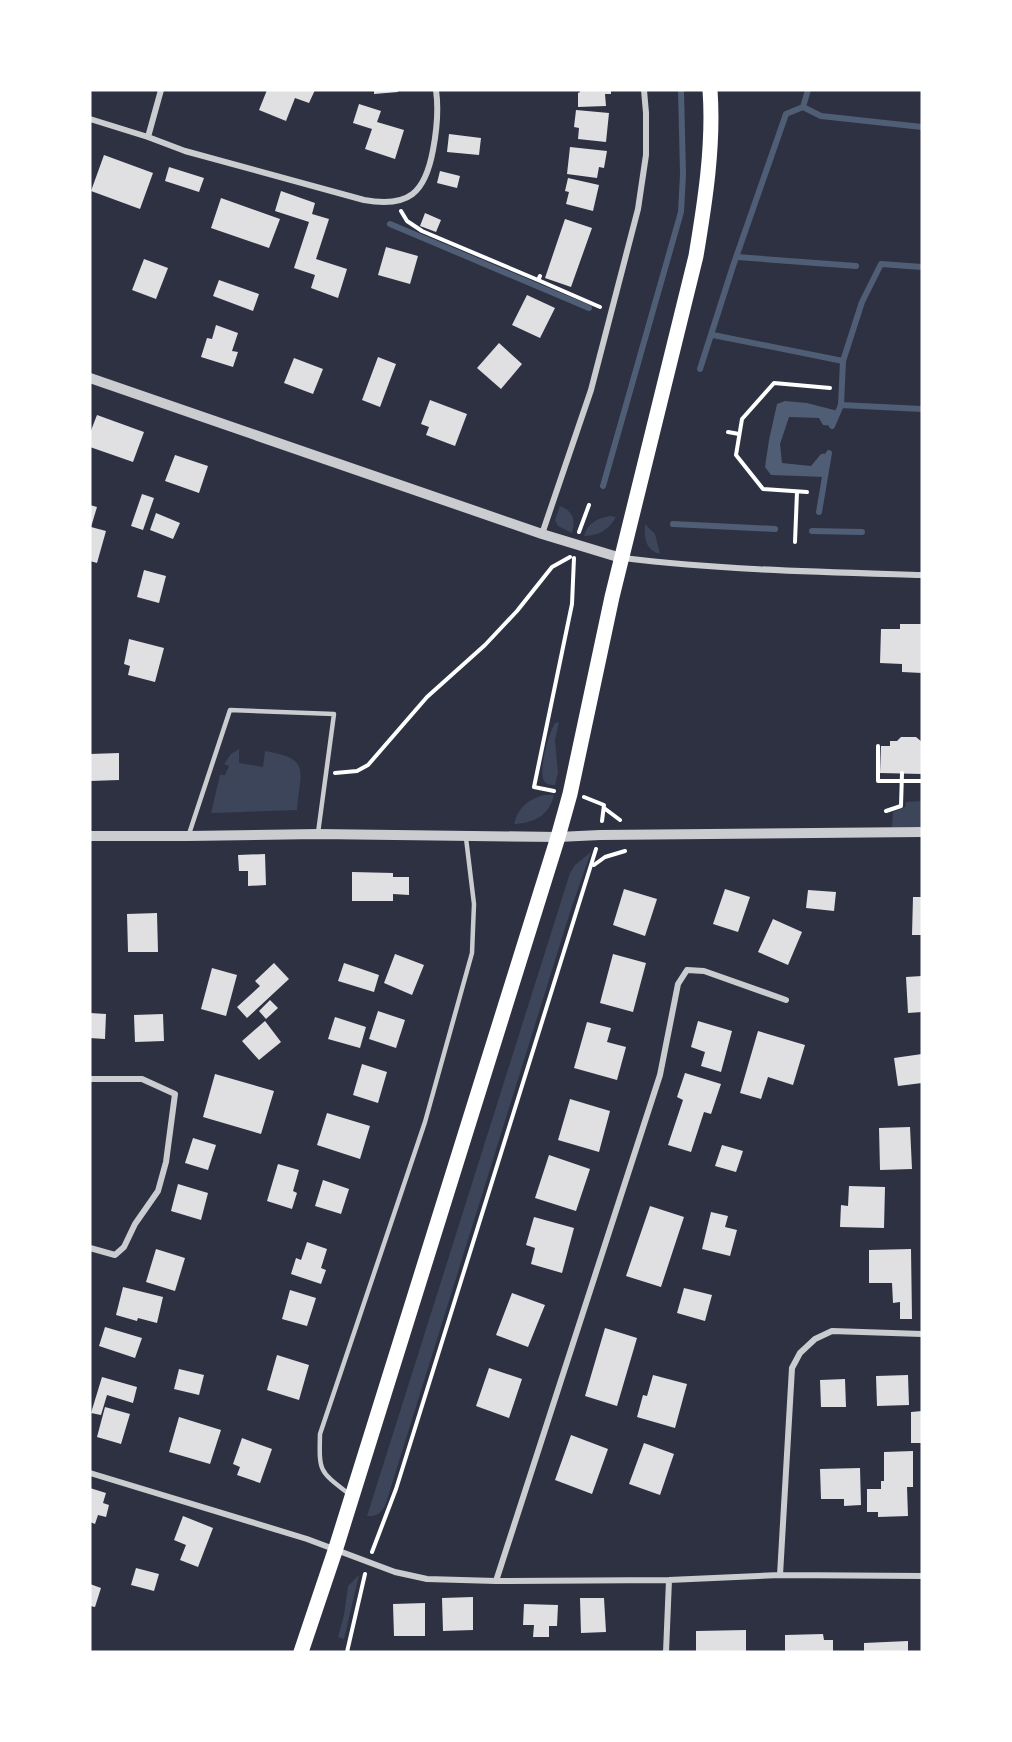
<svg xmlns="http://www.w3.org/2000/svg" width="1012" height="1742" viewBox="0 0 1012 1742" font-family="Montserrat,sans-serif">
<rect width="100%" height="100%" fill="#2d3142"/>
<path fill="#3c4559" d="M560 506C573 511 576 520 572 533L558 526 555 520Z
M610 516 616 517C609 530 598 536 584 536 587 524 597 518 610 516Z
M645 524 655 534 660 554C645 550 644 538 645 524Z
M559 722 555 740 558 773 555 785C552 785 548 785 546 783 536 776 549 732 555 723Z
M239 749V763L263 767 265 751C312 759 300 770 297 810L211 813 220 775H225L229 766 224 764 231 754Z
M544 795H554C549 816 534 823 514 824 518 808 528 799 544 795Z
M922 801V827H892L893 812 905 807 906 802Z
M591 852 572 906 386 1503C382 1512 378 1517 367 1516L570 873 575 865Z
M359 1575 344 1639 338 1637 344 1615 348 1586Z"/>
<path fill="#4f5d75" d="M785 401 807 403 838 411 832 426 823 425 819 418 789 417 780 444 782 463 811 466 821 454 829 453 825 477 771 475 765 467 769 440 777 404Z"/>
<g fill="none" stroke-linecap="round" stroke-linejoin="round">
<path stroke="#4f5d75" stroke-width="6" d="M808 90 803 107 821 116 922 127
M390 224 589 308
M737 257 856 266
M713 335 843 361
M700 369 733 266 786 114 803 107
M841 405 922 409
M832 426 841 405 843 361 862 302 881 264 922 267
M603 486 681 212 683 174 681 90
M819 512 829 453
M673 524 775 529
M812 531 862 532"/>
</g>
<path fill="#e0e0e3" d="M267 90H315L309 103 295 98 286 121 259 110Z
M374 90H398V92L374 94Z
M580 90H611V94H605L606 106 578 107V93L580 92Z
M359 104 381 111 377 122 404 130 395 159 365 149 372 129 353 123Z
M576 110 609 113 606 142 578 139 579 128 574 127Z
M449 134 481 138 479 155 447 152Z
M570 147 607 151 604 168 599 167 597 178 567 174Z
M104 155 153 173 140 209 91 191Z
M169 167 204 178 199 192 165 181Z
M440 171 460 176 457 188 437 183Z
M568 178 599 185 593 211 566 204 569 192 565 191Z
M281 191 315 203 312 214 329 219 316 259 347 269 338 298 311 288 315 275 294 268 309 222 275 211Z
M221 198 280 219 269 248 211 228Z
M425 213 441 220 436 232 420 226Z
M565 219 592 228 571 287 545 278Z
M386 247 418 256 410 284 378 275Z
M144 259 168 268 156 299 132 290Z
M219 280 259 294 253 311 213 296Z
M527 295 555 308 540 338 512 325Z
M216 325 238 333 232 351 238 352 233 367 201 357 207 338 212 339Z
M499 343 522 364 501 389 477 368Z
M378 357 396 364 380 407 362 400Z
M294 358 323 369 313 394 284 383Z
M430 400 467 414 455 446 426 435 429 427 421 424Z
M97 415 144 432 133 462 90 447V433Z
M175 455 208 466 199 493 165 481Z
M142 494 154 498 143 530 131 526Z
M90 505 97 507 91 527 106 531 97 563 90 561Z
M156 513 180 523 173 539 150 530Z
M144 570 166 576 159 603 137 597Z
M900 624H922V673L902 672V664L880 663 881 629H900Z
M129 639 164 648 155 682 128 675 130 666 124 664Z
M901 737H916L922 742V774L880 773 881 746H890V741H897Z
M119 753V780L90 781V754Z
M265 854 266 885 248 886V871H239L238 855Z
M352 872 393 873V877H409V895L393 894V901H352Z
M624 889 657 899 645 936 613 925Z
M725 889 750 897 738 932 713 924Z
M808 890 836 892 834 911 806 908Z
M913 897H922V935H912Z
M157 913 158 952H128L127 914Z
M773 919 802 932 788 965 758 952Z
M395 954 424 965 412 995 384 983Z
M613 954 646 963 633 1012 600 1003Z
M274 963 289 979 247 1018 237 1007 260 986 255 981Z
M344 963 379 975 374 992 338 981Z
M212 968 237 975 226 1016 201 1009Z
M922 976V1012L908 1013 906 977Z
M270 1000 278 1008 266 1019 259 1011Z
M378 1011 405 1020 396 1048 369 1039Z
M90 1013 106 1014 105 1039 90 1038Z
M163 1014 164 1041 135 1042 134 1015Z
M335 1017 366 1027 360 1048 328 1039Z
M265 1021 281 1042 259 1060 242 1041Z
M698 1021 732 1031 721 1072 701 1066 705 1052 691 1047Z
M587 1022 611 1028 607 1042 626 1047 617 1080 574 1068Z
M758 1031 805 1045 793 1085 768 1077 761 1099 740 1093Z
M922 1054V1083L898 1086 894 1058Z
M362 1064 387 1072 378 1103 353 1095Z
M685 1073 721 1084 711 1114 704 1112 691 1152 668 1145 683 1100 677 1097Z
M215 1074 274 1091 261 1134 203 1117Z
M570 1099 610 1111 599 1152 558 1140Z
M327 1113 370 1126 360 1159 317 1145Z
M910 1127 912 1169 880 1170 879 1128Z
M193 1138 216 1145 208 1170 185 1163Z
M722 1145 743 1151 736 1172 715 1166Z
M549 1155 590 1169 576 1211 535 1198Z
M278 1164 299 1170 293 1191 297 1193 292 1209 267 1201Z
M323 1180 349 1189 341 1214 315 1206Z
M178 1184 208 1193 201 1220 171 1211Z
M849 1186 885 1187 884 1228 840 1227 841 1205 848 1206Z
M650 1206 684 1217 661 1287 626 1276Z
M711 1212 728 1216 725 1227 737 1230 730 1256 702 1249Z
M534 1217 574 1228 562 1273 531 1264 535 1248 526 1245Z
M307 1242 327 1249 321 1268 326 1270 321 1284 291 1274 296 1258 301 1260Z
M156 1249 185 1258 175 1291 146 1282Z
M911 1249 912 1319H900V1302L893 1303 892 1283H869V1250Z
M123 1287 163 1297 157 1323 138 1318 137 1321 116 1315Z
M684 1288 712 1295 705 1321 677 1313Z
M290 1290 316 1298 307 1326 282 1319Z
M512 1293 545 1305 528 1347 496 1335Z
M105 1327 142 1338 135 1358 99 1346Z
M605 1328 637 1338 617 1406 585 1396Z
M277 1355 309 1365 299 1400 267 1390Z
M489 1368 522 1379 509 1418 476 1406Z
M179 1369 204 1375 199 1395 174 1389Z
M653 1375 687 1384 675 1428 637 1417 643 1395 647 1396Z
M908 1375 909 1405 877 1406 876 1376Z
M102 1377 137 1387 133 1403 107 1395 101 1415 91 1413Z
M845 1379 846 1407H821L820 1380Z
M105 1407 130 1414 121 1444 97 1437Z
M922 1411V1443H911V1412Z
M179 1417 221 1430 210 1464 169 1452Z
M571 1435 608 1449 592 1494 555 1480Z
M242 1438 272 1449 260 1483 237 1475 240 1467 233 1464Z
M644 1443 674 1454 660 1495 629 1484Z
M913 1451V1487H907L908 1516 878 1517V1512H867V1489H881V1481H884V1452Z
M860 1468 861 1505 844 1506V1499H821L820 1469Z
M90 1488 106 1493 103 1503 109 1505 106 1517 98 1515 95 1524 90 1522Z
M183 1516 213 1528 198 1567 180 1560 186 1545 174 1540Z
M136 1568 159 1574 154 1591 131 1585Z
M90 1584 101 1588 95 1607 90 1606Z
M473 1597V1630L443 1631 442 1598Z
M580 1598H604L606 1632 581 1633Z
M425 1603V1636H394L393 1604Z
M524 1604 558 1605 557 1626H549V1637H533L534 1625H523Z
M746 1630V1652H696V1631Z
M823 1634 824 1640H833V1652H785V1635Z
M908 1641V1652H864V1643Z"/>
<g fill="none" stroke-linecap="round" stroke-linejoin="round">
<path stroke="#fff" stroke-width="4" d="M401 211 407 221 422 231 538 280
M540 276 538 280 600 307
M728 432 739 434
M807 492 763 489 736 455 742 419 774 383 830 388
M579 532 589 505
M795 542 797 492
M878 746V781H922
M335 773 357 771 368 765 427 697 485 645 517 611 552 567 570 557
M554 791 534 787 572 604 574 558
M584 797 604 805 602 821
M604 808 620 820
M886 811 901 806 902 773
M594 865 605 857 625 851
M372 1552 396 1489 596 849
M347 1652 365 1574"/>
<path stroke="#caccd0" stroke-width="4.5" d="M189 834 230 710 334 714 318 833
M349 1494C319 1471 319 1472 320 1434L425 1122 472 953 474 904 466 838"/>
<path stroke="#caccd0" stroke-width="6" d="M90 119 148 137 185 151 364 200C409 208 425 193 433 150 437 129 439 111 436 90
M148 137 161 90
M542 534 591 390 638 209 646 155V113L644 90
M623 558C722 570 822 572 922 575
M90 1079H142L175 1094 166 1162 158 1191 135 1224 124 1247 115 1255 90 1248
M90 1473 307 1539 395 1572 427 1579 496 1581 669 1580 780 1575 922 1576
M780 1575 792 1368 800 1353 815 1339 832 1331 922 1334
M496 1581 660 1075 678 984 687 970 704 971 786 1000
M666 1652 669 1580"/>
<path stroke="#caccd0" stroke-width="10" d="M90 378 542 534 621 558
M90 836H188L318 834 558 837 600 835 922 832"/>
<path stroke="#fff" stroke-width="15" d="M301 1652 335 1551 558 837 570 794 612 597 696 256C705 202 714 145 710 90"/>
</g>
<rect width="1012" height="1742" fill="none" stroke="#ffffff" stroke-width="183"/>
</svg>
